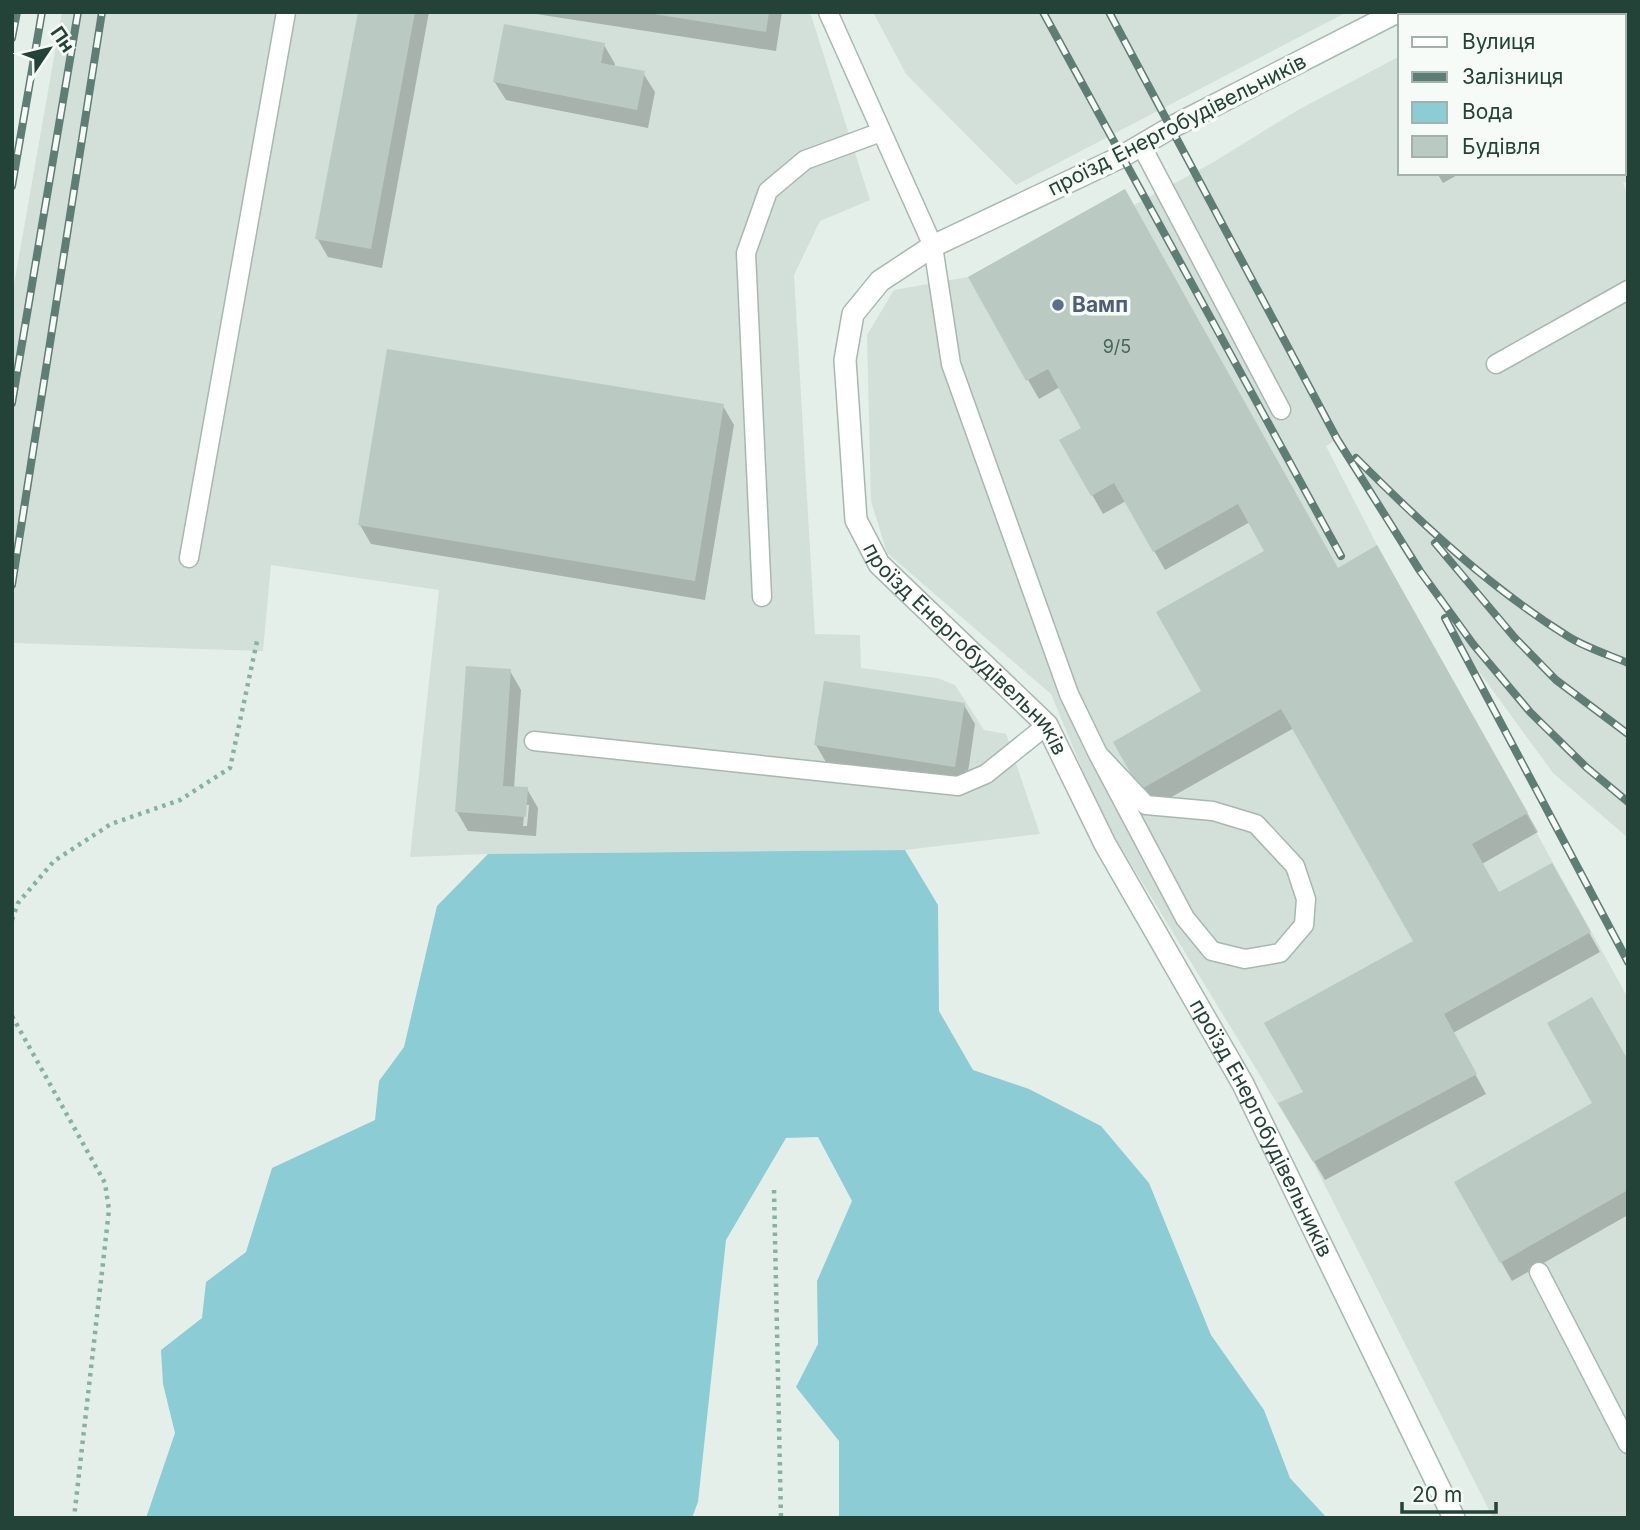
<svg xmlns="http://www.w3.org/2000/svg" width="1640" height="1530" viewBox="0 0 1640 1530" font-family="Inter,sans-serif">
<rect width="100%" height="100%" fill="#e5efea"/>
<path fill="#d3dfd9" d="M62 12H810L870 200 820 221 794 275 815 634 860 635 861 668 937 678 955 685 984 730 1006 734 1040 834 905 850 488 854 410 857 439 590 271 565 263 651 12 643V296Z
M873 12H1347L1016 185 906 74Z
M1482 12H1628V181L1623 183 1628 195V838L1553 773 1478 670 1420 571 1337 439 1326 446 1377 545 1628 998V1518H1493L1313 1162 1101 815 1051 694 887 553 871 501 867 335 894 290 968 277 1125 189 1134 205 1212 163 1298 110 1400 56V173H1624V16H1475Z"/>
<path fill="#8ccdd5" d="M905 850 938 905 939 1011 973 1070 1029 1089 1101 1126 1149 1183 1211 1335 1264 1410 1290 1478 1327 1518H839V1441L796 1387 818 1344 817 1281 852 1201 818 1137 786 1138 726 1240 698 1502 692 1518H146L175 1433 163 1384 161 1350 202 1318 206 1282 246 1252 272 1168 375 1120 379 1081 404 1047 437 906 488 854Z"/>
<path fill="#0003" fill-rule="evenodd" d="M360 12H429L382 268 328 257 317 238Z
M523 12H782L776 51Z
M604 45 615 64 614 67 643 73 655 92 648 128 506 100 494 81Z
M1437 173H1461L1443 183Z
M970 278 1337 570 1377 547 1538 832 1482 864 1499 895 1551 865 1600 952 1453 1033 1486 1094 1325 1180 1280 1104 1305 1093 1415 942 1294 728 1152 808 1115 742 1203 692 1267 552 1250 522 1165 570 1126 501 1103 514 1061 440 1083 428 1060 387 1039 399Z
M723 406 734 425 705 600 371 544 360 525Z
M510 671 521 690 514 788 527 789 538 808 536 836 468 831 457 812ZM525 805H529L527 826H523Z
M964 705 975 724 966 786 827 764 816 745Z
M1628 1063V1215L1512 1281 1456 1183 1595 1103Z"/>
<path fill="#bacac3" d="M358 12H415L371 249 315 239Z
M642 12H769L766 32Z
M504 24 605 43 601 63 645 71 637 110 493 82Z
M1125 189 1338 568 1377 545 1528 813 1472 844 1499 892 1552 863 1591 932 1444 1014 1477 1074 1313 1162 1278 1103 1303 1092 1264 1023 1413 941 1281 709 1140 790 1113 742 1201 691 1156 612 1264 551 1238 504 1153 552 1114 483 1091 496 1059 440 1081 428 1048 369 1026 381 968 277Z
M387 349 724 404 695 581 358 525Z
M466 666 511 669 503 786 528 787 526 817 455 812Z
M824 681 965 703 955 767 814 745Z
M1592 997 1628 1060V1190L1500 1263 1454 1182 1592 1103 1547 1023Z"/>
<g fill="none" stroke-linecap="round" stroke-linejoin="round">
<defs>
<path id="service" d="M828 12 933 246 951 364 1069 694 1098 754 1146 805 1213 811 1256 824 1295 866 1306 899 1304 925 1280 953 1245 959 1212 951 1185 918 1098 754
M1141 145 1281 410
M1496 364 1628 290
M189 558 286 12
M762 597 746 253 768 191 805 160 881 132
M534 741 958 786 986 774 1047 725
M1539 1272 1628 1444"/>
<g id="minor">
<path id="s1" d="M1397 12 1172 127 1121 157 933 246 880 281 853 314 845 360 856 520 879 564 1047 725 1105 844 1243 1084 1454 1518"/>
</g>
</defs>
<use href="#service" stroke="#a7b8b1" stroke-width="21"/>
<use href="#minor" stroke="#a7b8b1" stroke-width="24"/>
<path stroke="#85b3a3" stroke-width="4.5" stroke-dasharray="3.5 5" stroke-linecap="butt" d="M12 920 18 903 54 861 111 824 180 800 230 768 257 641
M12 1016 105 1183 109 1210 74 1518
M774 1190 781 1518"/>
<use href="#service" stroke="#fff" stroke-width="18"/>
<use href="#minor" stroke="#fff" stroke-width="21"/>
<defs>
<path id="rail" d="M1043 12 1341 556
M1109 12 1337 439 1420 571 1473 644 1530 712 1586 767 1628 802
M12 38 17 12
M12 186 42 12
M12 403 78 12
M1356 458C1422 524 1490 588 1569 637 1587 648 1609 655 1628 663
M1435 543 1515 638 1556 680 1628 734
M12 585 102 12
M1445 618 1628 962"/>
</defs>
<use href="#rail" stroke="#5e7d74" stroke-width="8"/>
<use href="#rail" stroke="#f6fbf8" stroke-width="5" stroke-dasharray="16" stroke-linecap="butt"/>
</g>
<circle fill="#5c6f8a" stroke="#f6fbf8" stroke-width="2.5" cx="1058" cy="305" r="7"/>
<g text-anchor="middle" stroke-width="7" stroke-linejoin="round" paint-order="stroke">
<g font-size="18" fill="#49645b">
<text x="1117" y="353">9/5</text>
</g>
<g font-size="21" fill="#234238" stroke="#f6fbf8">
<text transform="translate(1177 125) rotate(-27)" y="7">проїзд Енергобудівельників</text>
<text dy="7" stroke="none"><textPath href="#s1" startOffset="1004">проїзд Енергобудівельників</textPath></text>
<text dy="7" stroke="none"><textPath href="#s1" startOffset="1572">проїзд Енергобудівельників</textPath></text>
</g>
<g font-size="21" font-weight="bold" fill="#4e5e75" stroke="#f6fbf8" text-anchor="start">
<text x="1072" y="312">Вамп</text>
</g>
</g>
<rect width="1640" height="1530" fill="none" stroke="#234238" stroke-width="28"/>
<rect x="1398" y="14" width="228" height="161" fill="#f6fbf8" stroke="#a2b1ab" stroke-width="2"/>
<rect x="1412" y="37" width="35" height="10" fill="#ffffff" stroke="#a2b1ab" stroke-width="2"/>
<text x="1462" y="49" font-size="21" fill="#234238">Вулиця</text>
<rect x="1412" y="72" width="35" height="10" fill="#5e7d74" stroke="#a2b1ab" stroke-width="2"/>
<text x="1462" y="84" font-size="21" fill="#234238">Залізниця</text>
<rect x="1412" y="102" width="35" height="21" fill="#8ccdd5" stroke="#a2b1ab" stroke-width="2"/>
<text x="1462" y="119" font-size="21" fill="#234238">Вода</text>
<rect x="1412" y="136" width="35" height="21" fill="#bacac3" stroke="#a2b1ab" stroke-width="2"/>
<text x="1462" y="154" font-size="21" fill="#234238">Будівля</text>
<g transform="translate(49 49) rotate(55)" stroke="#f6fbf8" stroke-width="5" paint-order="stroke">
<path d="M0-5L12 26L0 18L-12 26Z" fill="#234238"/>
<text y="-10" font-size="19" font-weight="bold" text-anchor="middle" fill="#234238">Пн</text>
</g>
<path d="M1402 1502v10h94v-10" fill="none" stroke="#234238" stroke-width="3.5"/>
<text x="1412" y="1502" font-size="21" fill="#234238" stroke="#f6fbf8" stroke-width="5" paint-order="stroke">20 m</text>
</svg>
